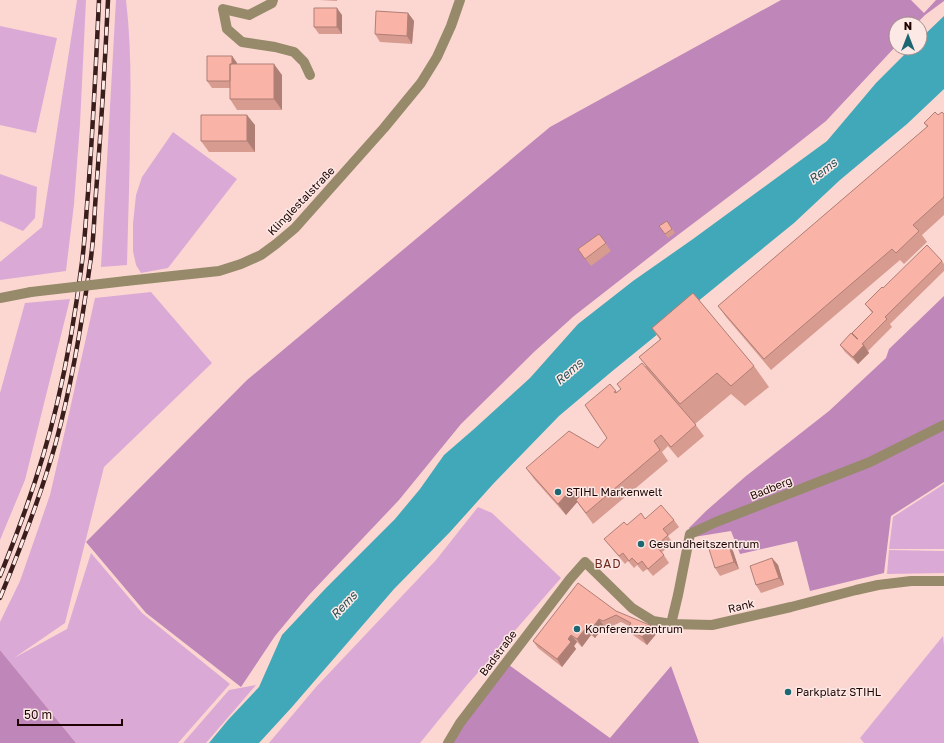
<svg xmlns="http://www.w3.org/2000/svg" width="944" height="743" viewBox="0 0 944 743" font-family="'Golos Text',sans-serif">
<rect width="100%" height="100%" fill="#fcd7d1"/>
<path fill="#dba9d6" d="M77 0H86L80 124 74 204 66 271 0 280V262L42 227Z
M116 0H126C131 42 131 85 130 128 130 173 128 219 127 265L101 267Z
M0 26 57 38 36 133 0 125Z
M173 132 237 179 168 268 141 273 136 265 133 251V224L136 195 142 177Z
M0 174 37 187 35 218 23 231 0 221Z
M151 292 212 363 104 467 65 623 14 658 67 629 91 553 142 613 230 684 178 743H76L0 650V622L20 581 50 495 70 409 95 298Z
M70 299 25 480 0 540V393L25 303Z
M944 484V549H889L893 517Z
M478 507 492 513 561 578 468 684 420 743H269L316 687 436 560Z
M889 550 944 551V573L887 574Z
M943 636 944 646V743H864L860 738Z
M256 685 206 743H183L229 690Z"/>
<path fill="#bf86b9" d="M781 0H911L924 13 936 0H944V1L925 15 916 24H896V46L826 121 760 173 670 241 574 316 534 352 461 424 399 500 309 595 275 636 241 687 146 613 86 542 247 380 550 127Z
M944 296V482L891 516 884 573 810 591 797 541 740 554 731 531 694 537 689 528 706 511 746 476 829 411 886 358 889 349Z
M0 650 9 661 76 743H0Z
M509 665 610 738 671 666 699 743H450Z"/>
<path fill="#40a8b9" d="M944 16V89L907 124 840 180 794 223 610 373 559 416 494 483 450 532 394 589 292 707 259 743H209L228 720 259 687 282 635 325 589 395 519 420 489 444 455 474 429 530 378 578 324 633 281 693 239 827 141 876 83 911 48H920V39Z"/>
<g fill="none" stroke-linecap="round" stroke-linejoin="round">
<path stroke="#968a6a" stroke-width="10" d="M273 0 272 3 249 15 223 9 227 29 242 42 275 47 294 52 304 62 310 75
M126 281 219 271 241 264 261 255 276 244 295 228 384 128 421 83 437 57 451 26 460 0
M0 298 31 292
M671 624 678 595 690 534 716 522 870 462 944 425
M448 743 460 723 570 579 585 562 632 608 653 621 671 624 712 625 791 607 856 590 878 585 911 581H944"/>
<defs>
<path id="rail" d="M0 576C23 520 43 463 57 404 68 357 76 310 82 262 85 239 86 216 88 193 93 129 96 64 99 0
M0 598C21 547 41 495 56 442 72 383 82 323 90 264 94 241 94 217 96 193 101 129 105 64 108 0"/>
</defs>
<use href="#rail" stroke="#3a1e1c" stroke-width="4.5"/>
<use href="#rail" stroke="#fce9e6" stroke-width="3" stroke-dasharray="9" stroke-linecap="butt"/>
<path stroke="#968a6a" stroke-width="10" d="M31 292 126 281"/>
</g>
<path fill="#d79b90" d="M319 0H337V1Z
M408 13 414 21 412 44 380 42 375 34Z
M342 15V34H319L314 27Z
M232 56 237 63V64L282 75V110H237L230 99V88H212L207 81Z
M944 114V215L922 235 927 242 904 264 900 260 771 370 726 317 718 306 927 127 924 123 938 115Z
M255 125V152H209L201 141Z
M667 221 675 233 668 238 659 226Z
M599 234 611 251 591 266 578 249Z
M942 261 944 264V271L890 324 892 327 868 351 869 353 858 364 845 352 840 345 855 337 852 333 872 313 865 304 883 288Z
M652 328 754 366 769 387 745 406 731 394 695 424 704 436 678 458 668 446 662 452 668 461 593 524 577 502 566 515 534 479 526 468 598 448 607 438 585 405 616 391 617 392 621 389 617 384 646 366 639 357 660 340Z
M645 519 674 520 679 527 668 536 673 543 662 552 669 563 653 576 647 569 643 572 637 565 634 568 628 561 625 564 610 546 604 539 627 525Z
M733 551 739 569 720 576 715 568Z
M772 558 778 565 784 585 761 593 756 585Z
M616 611 657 633 647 645 633 635 628 628 629 626 621 622 608 628 604 626 595 638 591 635 582 647 577 642 574 646 576 649 562 667 538 648 533 641Z"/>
<path fill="#af7e75" d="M337 8 342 15V34L337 27Z
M408 13 414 21 412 44 407 36Z
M232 56 237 63V88L232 81Z
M274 64 282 75V110L274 99Z
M247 115 255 125V152L247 141Z
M864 345 869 353 858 364 853 357Z
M572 488 580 499 566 515 558 504Z
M728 543 733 551 739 569 734 562Z
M772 558 778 565 784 585 779 578Z
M599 619 604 626 595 638 590 631Z
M652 626 657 633 647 645 642 637Z
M586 628 591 635 582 647 577 639Z
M571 635 577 642 574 646 576 649 562 667 557 659 568 639Z"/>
<path fill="#fab4a7" stroke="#af7e75" d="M314 8H337V27H314Z
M376 11 408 13 407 36 375 34Z
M207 56H232V64H230V81H207Z
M230 64H274V99H230Z
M935 112 938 115 942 112 944 114V197L913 225 919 231 896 253 892 249 764 359 718 306 928 126 924 123Z
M201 115H247V141H201Z
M667 221 672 229 665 234 659 226Z
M599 234 606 243 585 259 578 249Z
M927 245 942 261 885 317 887 319 862 344 864 345 853 357 840 345 851 333 857 339H858L852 333 873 312 865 304 882 287 883 288Z
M693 293 754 366 731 386 717 373 680 404 639 357 661 339 652 328Z
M642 363 696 425 671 447 661 435 654 441 660 450 586 513 576 500 582 494 572 488 558 504 526 468 569 431 598 448 607 438 585 405 610 384 616 391 614 392 616 393 621 389 617 384Z
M661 505 674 520 663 529 668 535 656 546 664 555 648 569 642 561 638 564 632 558 629 561 623 553 619 556 604 539 624 522 627 525 641 513 645 519Z
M728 543 734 562 715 568 709 549Z
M772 558 779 578 756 585 750 566Z
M578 583 616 611 652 626 642 637 628 628 631 623 616 615 603 621 599 619 590 631 586 628 577 639 571 635 568 639 571 642 557 659 533 641Z"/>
<g fill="#1d6772" stroke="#fce9e6" stroke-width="1.5">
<circle cx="558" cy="492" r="4"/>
<circle cx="641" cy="544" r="4"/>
<circle cx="577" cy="629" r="4"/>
<circle cx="788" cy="692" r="4"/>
</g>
<g text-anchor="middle" stroke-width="3" stroke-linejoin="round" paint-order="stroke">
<g font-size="11" fill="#1d0201" stroke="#fce9e6">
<text transform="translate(301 201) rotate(-46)" y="4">Klinglestalstraße</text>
<text transform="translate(771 488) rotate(-22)" y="4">Badberg</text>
<text transform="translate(741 606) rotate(-13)" y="4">Rank</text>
<text transform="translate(498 653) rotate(-53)" y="4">Badstraße</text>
</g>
<g font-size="11" fill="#1d0201" stroke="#fce9e6" text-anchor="start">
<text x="566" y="496">STIHL Markenwelt</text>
<text x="649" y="548">Gesundheitszentrum</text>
<text x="585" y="633">Konferenzzentrum</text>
<text x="796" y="696">Parkplatz STIHL</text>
</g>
<g font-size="12" font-style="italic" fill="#245159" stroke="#fce9e6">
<text transform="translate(823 171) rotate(-38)" y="4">Rems</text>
<text transform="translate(569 372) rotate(-41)" y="4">Rems</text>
<text transform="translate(344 605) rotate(-47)" y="4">Rems</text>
</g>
<g font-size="12" letter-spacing="1" fill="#71281e" stroke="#fce9e6">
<text x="608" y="568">BAD</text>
</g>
</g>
<g transform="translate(908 36)"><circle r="19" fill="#fce9e6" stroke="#a38d8a"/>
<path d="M0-3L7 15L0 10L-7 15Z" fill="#1d6772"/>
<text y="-6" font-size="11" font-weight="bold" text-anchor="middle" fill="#1d0201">N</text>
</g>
<path d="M18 719v6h104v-6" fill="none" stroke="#1d0201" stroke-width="2"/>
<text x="24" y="719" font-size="12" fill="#1d0201" stroke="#fce9e6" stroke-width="3" paint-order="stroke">50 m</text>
</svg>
